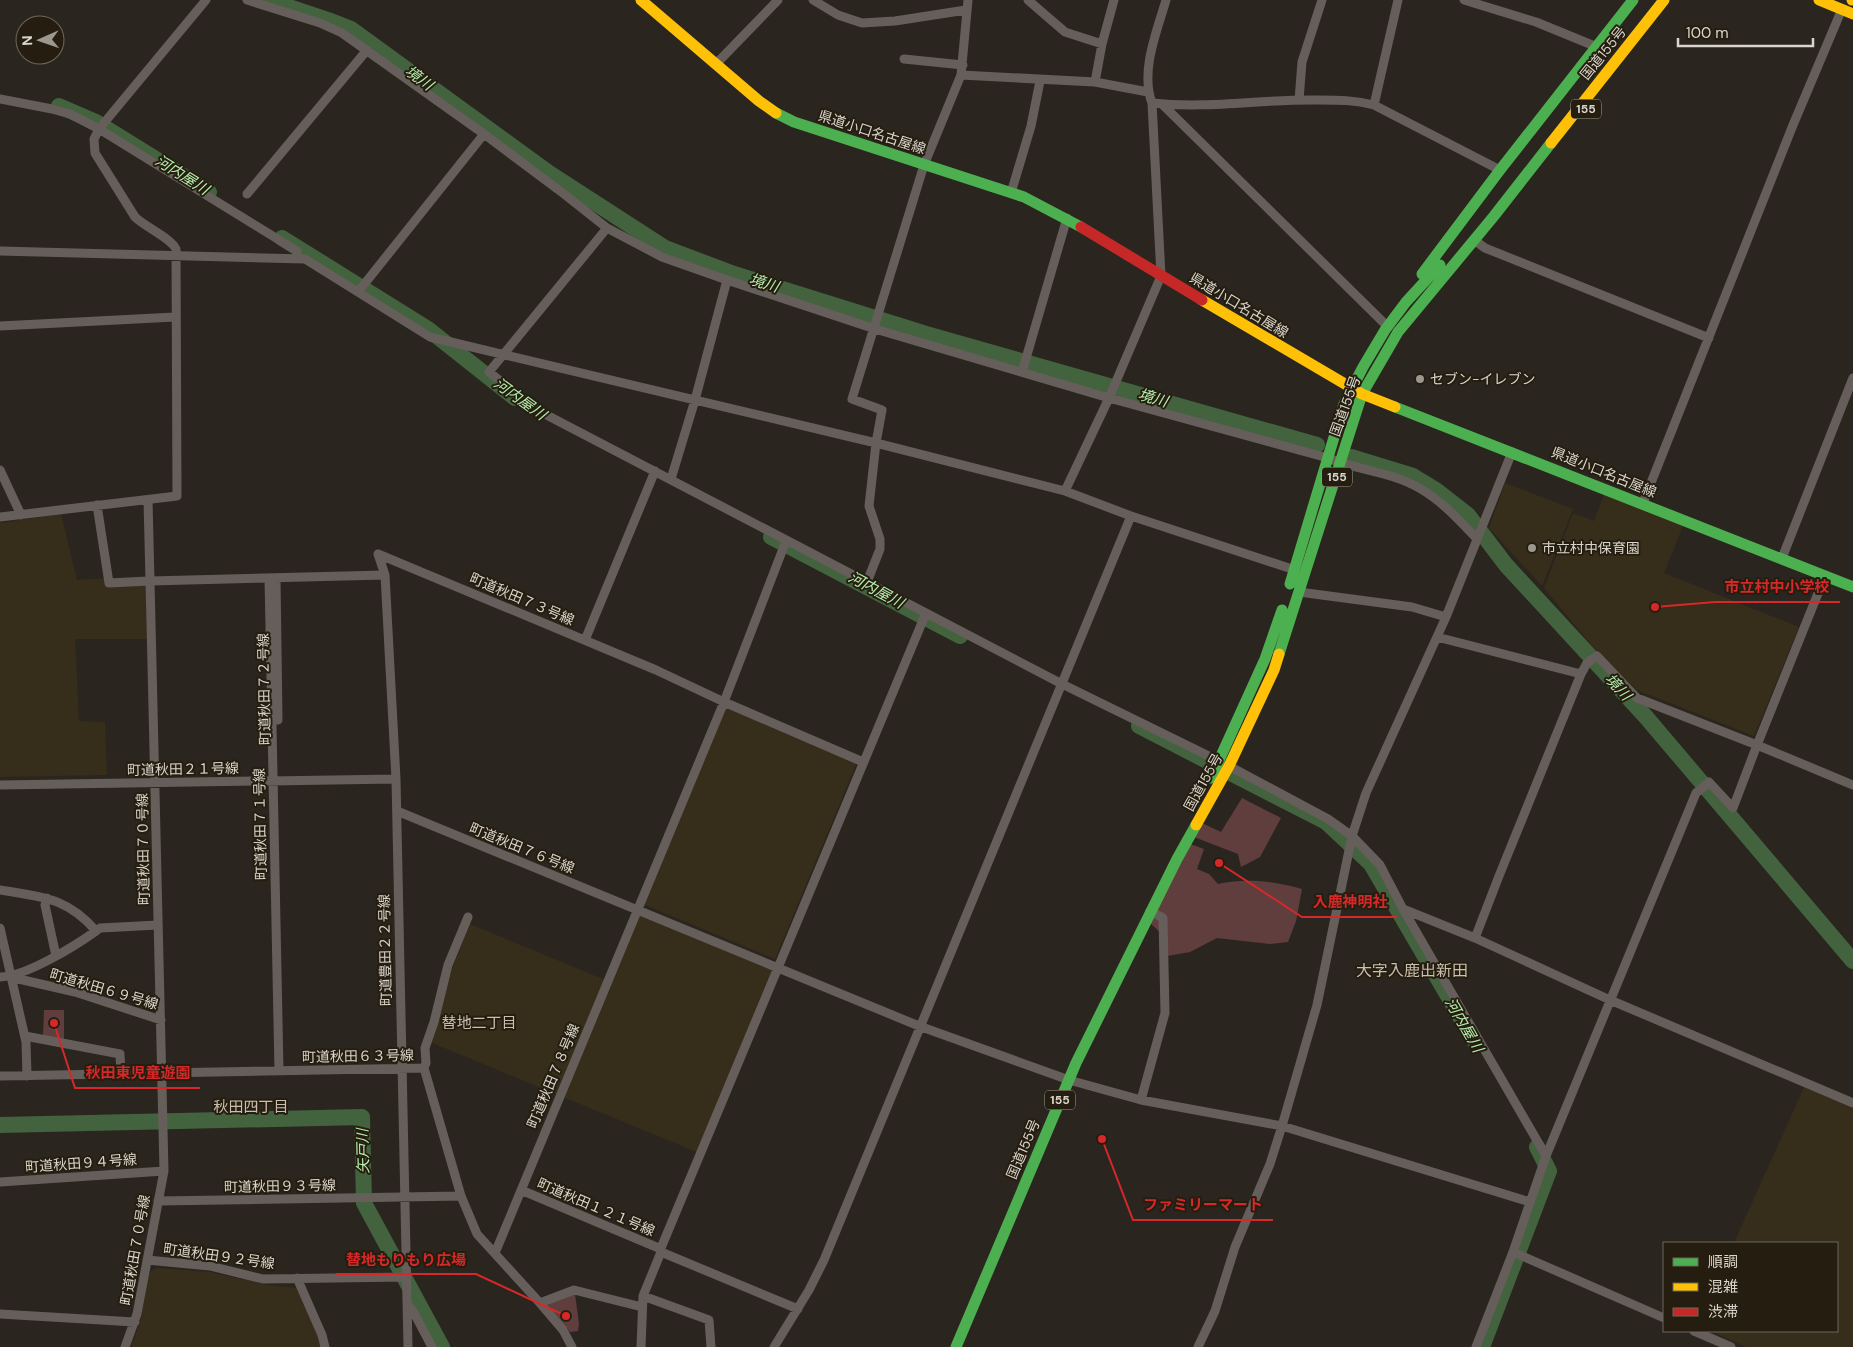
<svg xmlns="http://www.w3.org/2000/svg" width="1853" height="1347" viewBox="0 0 1853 1347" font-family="'DM Sans','Noto Sans JP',sans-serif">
<rect width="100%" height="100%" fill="#2a261f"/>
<path fill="#372d1b" d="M1505 483 1573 509 1542 586 1489 528Z
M1604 495 1683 526 1664 573 1799 627 1754 736 1637 690 1593 647 1544 588 1573 513 1594 521Z
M61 514 77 580 148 576 150 639H75L79 721 105 722 107 775 0 777V523Z
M725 704 858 760 775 959 643 904Z
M638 915 774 971 699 1153 430 1042 449 977 470 924 610 982Z
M1804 1087 1853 1108V1347H1746L1711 1331H1837V1243H1734Z
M157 1268 210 1272 272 1286 298 1288 319 1335 322 1347H131L141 1320 149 1272Z"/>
<path fill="#603e3e" d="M1242 798 1281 818 1260 857 1241 867 1238 854 1194 837 1202 823 1221 832Z
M1190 844 1204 849 1197 869 1209 874 1218 884C1247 878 1274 881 1302 889L1296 921 1288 942 1270 944 1217 938 1190 952 1167 956 1164 936 1150 923Z
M44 1010H64V1041L43 1036Z
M575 1294 579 1324 578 1331 570 1332 567 1328 565 1329 548 1308 549 1302Z"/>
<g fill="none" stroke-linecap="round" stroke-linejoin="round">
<path stroke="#43633e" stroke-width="16" d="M268 0 328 20 351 29 549 173 665 248 734 274 926 334 1317 445
M59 106 96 122 209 192
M282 238 428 329 515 398
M1351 457 1413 476 1436 490 1468 515 1506 565 1646 717 1853 961
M771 537 960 636
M1139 726 1326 822 1371 864 1475 1042
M0 1125 362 1117 364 1203 442 1347
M1482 1347 1549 1171 1537 1147"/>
<path stroke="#665e5a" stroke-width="9" d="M247 0 320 23 342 33 484 134 564 194 607 228 662 257 727 280 875 329 1109 398 1328 458C1357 470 1392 472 1419 488 1442 501 1459 520 1477 539
M813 0 838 15 862 23 895 21 966 10
M1028 0 1065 32 1102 44
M1464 0 1536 22 1597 47
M904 59 963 65
M716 64 778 0
M961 75 1095 82 1148 92
M1095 82 1102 44 1114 0
M0 99 52 109 70 114 99 129 297 251 298 258
M1299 100 1302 62 1322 0
M1152 103C1207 109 1263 99 1318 100 1338 100 1355 100 1374 105L1500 170
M1162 104 1387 326
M1374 105 1398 0
M1011 193 1031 126 1040 81
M247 194 367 50
M607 228 489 372 537 410 1062 684 1219 761
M1474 240 1485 248 1709 338
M0 251 305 259 430 337 876 443 1065 491 1131 516 1295 570
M358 292 484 134
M0 326 175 317
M1022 372 1067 218
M0 470 21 515
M671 479 695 400 727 280
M1065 491 1109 398 1161 276 1152 103C1140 71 1157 31 1166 0
M1643 503 1793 125 1842 9
M97 505 109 583 150 581 148 500
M0 517 177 496 176 249C171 238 145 227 135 217L95 153 94 139 99 129 206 0
M378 554 385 575 396 779 408 1347
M378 554 656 670 724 702 863 762
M1782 558 1853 378
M269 578 279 1071
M276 578 278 720
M867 582 880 549V539L869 506 876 443 882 410 852 399 924 165 961 75 968 0
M1299 592 1412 607 1446 617
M1437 637 1581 674
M585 640 655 471
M1229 766 1328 819 1352 836 1380 865 1403 909 1475 938 1610 1000 1853 1103
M0 785 396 779
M397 811 919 1026 1069 1080 1141 1100 1282 1126 1530 1202
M0 890C41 897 67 897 96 931L100 928 158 925
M47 898 45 905 56 956
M1403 909 1546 1156
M0 928 26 1042 27 1076
M1475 938 1499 876 1581 674 1587 663 1597 656 1637 698 1757 745 1853 785
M0 977C25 977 75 946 96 931
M10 977 75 992 161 1020
M25 1036 120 1054 121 1074
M424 1068 426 1063 425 1048 434 1022 448 965 468 917
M0 1076 424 1068 461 1196 477 1234 540 1303 563 1330 572 1347
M1141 1100 1165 1013 1163 918 1150 911
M0 1182 164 1171
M521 1190 661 1249
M158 1201 461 1196
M661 1252 798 1309
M1513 1252 1664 1318
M495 1253 724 702 786 541
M147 1260 210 1266 263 1279 406 1277
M297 1278 322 1335 325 1347
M643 1296 709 1320 711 1347
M540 1303 574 1290 642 1307
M407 1304 413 1311 432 1347
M0 1314 135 1322
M1694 1331 1731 1347
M125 1347 137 1314 164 1171 150 581 385 575
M641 1347 643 1296 661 1252V1248L926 613
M774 1347 809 1290 824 1260 1131 516
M1198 1347 1215 1311 1235 1247 1270 1164 1282 1126 1317 1005 1352 836 1366 793 1446 617 1512 452
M1476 1347 1513 1252 1546 1156 1696 793 1709 782 1733 808 1757 745 1825 576"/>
<path stroke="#4caf50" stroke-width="11" d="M776 113 794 122 1024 197 1081 227
M1422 274 1500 170 1633 0
M1395 407 1853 587
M1290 584 1344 404 1363 367 1385 330 1406 302 1440 265
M1279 654 1362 394 1398 332 1494 216 1551 143
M1211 778 1265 659 1282 610
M956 1347 1076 1063 1177 859 1196 825"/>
<path stroke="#ffc107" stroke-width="11" d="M641 0 759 101 776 113
M1819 0 1853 14
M1852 0H1853
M1551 143 1664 0
M1202 300 1362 394 1395 407
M1196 825 1229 766 1274 670 1279 654"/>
<path stroke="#c62828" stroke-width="11" d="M1081 227 1202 300"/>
</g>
<g fill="#9c988f" stroke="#251e10" stroke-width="2">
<circle cx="1420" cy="379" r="5"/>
<circle cx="1532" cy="548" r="5"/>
</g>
<g text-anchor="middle" stroke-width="4" stroke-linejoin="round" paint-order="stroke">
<g fill="#251e10" stroke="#a49e94" stroke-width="1">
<rect x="1571" y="99.5" width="30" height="19" rx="4"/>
<rect x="1322" y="467.5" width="30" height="19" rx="4"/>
<rect x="1045" y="1090.5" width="30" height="19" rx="4"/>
</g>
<g font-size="12" font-weight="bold" fill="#dad5cc">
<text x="1586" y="113">155</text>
<text x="1337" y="481">155</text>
<text x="1060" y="1104">155</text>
</g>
<g font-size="14" fill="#dad5cc" stroke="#251e10">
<text transform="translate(1603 53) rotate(-51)" y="5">国道155号</text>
<text transform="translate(872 132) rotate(18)" y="5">県道小口名古屋線</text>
<text transform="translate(1239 305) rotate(31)" y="5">県道小口名古屋線</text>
<text transform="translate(1345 406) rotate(-70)" y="5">国道155号</text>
<text transform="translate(1604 472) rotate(22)" y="5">県道小口名古屋線</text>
<text transform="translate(522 599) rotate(23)" y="5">町道秋田７３号線</text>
<text transform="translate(264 689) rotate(-91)" y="5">町道秋田７２号線</text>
<text transform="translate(183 769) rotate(-1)" y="5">町道秋田２１号線</text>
<text transform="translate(1203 782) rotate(-61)" y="5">国道155号</text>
<text transform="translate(260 824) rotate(-91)" y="5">町道秋田７１号線</text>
<text transform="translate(522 848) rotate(22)" y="5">町道秋田７６号線</text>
<text transform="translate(143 849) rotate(-91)" y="5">町道秋田７０号線</text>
<text transform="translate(385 950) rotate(-91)" y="5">町道豊田２２号線</text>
<text transform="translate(104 989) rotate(16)" y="5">町道秋田６９号線</text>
<text transform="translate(358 1056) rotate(-1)" y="5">町道秋田６３号線</text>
<text transform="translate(553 1076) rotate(-67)" y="5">町道秋田７８号線</text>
<text transform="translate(1023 1149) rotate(-67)" y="5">国道155号</text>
<text transform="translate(81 1163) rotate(-4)" y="5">町道秋田９４号線</text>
<text transform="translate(280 1186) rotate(-1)" y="5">町道秋田９３号線</text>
<text transform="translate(596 1207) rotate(23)" y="5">町道秋田１２１号線</text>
<text transform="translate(135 1250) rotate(-80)" y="5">町道秋田７０号線</text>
<text transform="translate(219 1256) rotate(8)" y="5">町道秋田９２号線</text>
</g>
<g font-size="14" fill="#dad5cc" stroke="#251e10" text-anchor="start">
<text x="1430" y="384">セブン-イレブン</text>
<text x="1542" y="553">市立村中保育園</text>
</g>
<g font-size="15" font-style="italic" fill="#b6efaf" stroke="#251e10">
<text transform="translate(419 78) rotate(36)" y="5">境川</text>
<text transform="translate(182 175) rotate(32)" y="5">河内屋川</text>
<text transform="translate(764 283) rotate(17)" y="5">境川</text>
<text transform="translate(1153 398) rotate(16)" y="5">境川</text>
<text transform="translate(520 399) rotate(36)" y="5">河内屋川</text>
<text transform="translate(876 590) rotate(28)" y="5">河内屋川</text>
<text transform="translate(1618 687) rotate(47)" y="5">境川</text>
<text transform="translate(1464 1025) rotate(60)" y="5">河内屋川</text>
<text transform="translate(363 1151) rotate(-91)" y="5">矢戸川</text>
</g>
<g font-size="15" fill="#cabfae" stroke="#251e10">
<text x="479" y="1028">替地二丁目</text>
<text x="251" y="1112">秋田四丁目</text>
</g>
<g font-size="16" fill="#cabfae" stroke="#251e10">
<text x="1412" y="976">大字入鹿出新田</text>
</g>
</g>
<path fill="none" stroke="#d62828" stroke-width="2" d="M1655 607L1715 602H1840M1219 863L1302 917H1397M54 1023L75 1088H200M1102 1139L1133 1220H1273M566 1316L476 1274H336"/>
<g fill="#d62828" stroke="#251e10" stroke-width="2">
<circle cx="1655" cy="607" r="5"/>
<circle cx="1219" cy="863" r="5"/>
<circle cx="54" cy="1023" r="5"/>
<circle cx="1102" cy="1139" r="5"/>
<circle cx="566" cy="1316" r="5"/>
</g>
<g font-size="15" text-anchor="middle" font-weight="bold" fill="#d62828" stroke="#251e10" stroke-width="4" stroke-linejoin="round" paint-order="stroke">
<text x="1777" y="592">市立村中小学校</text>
<text x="1350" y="907">入鹿神明社</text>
<text x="138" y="1078">秋田東児童遊園</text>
<text x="1203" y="1210">ファミリーマート</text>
<text x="406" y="1265">替地もりもり広場</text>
</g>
<rect x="1663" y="1242" width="175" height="90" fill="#251e10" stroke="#6d675b"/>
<rect x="1673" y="1258" width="25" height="8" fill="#4caf50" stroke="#6d675b"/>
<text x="1708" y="1267" font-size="15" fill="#dad5cc">順調</text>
<rect x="1673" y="1283" width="25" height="8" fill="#ffc107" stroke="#6d675b"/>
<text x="1708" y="1292" font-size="15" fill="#dad5cc">混雑</text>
<rect x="1673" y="1308" width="25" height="8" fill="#c62828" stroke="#6d675b"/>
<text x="1708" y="1317" font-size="15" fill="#dad5cc">渋滞</text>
<g transform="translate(40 40) rotate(268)"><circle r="24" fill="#251e10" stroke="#6d675b"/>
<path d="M0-4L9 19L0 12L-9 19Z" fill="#9c988f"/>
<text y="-8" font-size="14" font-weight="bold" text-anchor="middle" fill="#dad5cc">N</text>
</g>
<path d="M1678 38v8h135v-8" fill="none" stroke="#dad5cc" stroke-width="2.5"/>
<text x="1686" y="38" font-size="15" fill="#dad5cc" stroke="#251e10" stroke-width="4" paint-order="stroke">100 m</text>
</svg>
